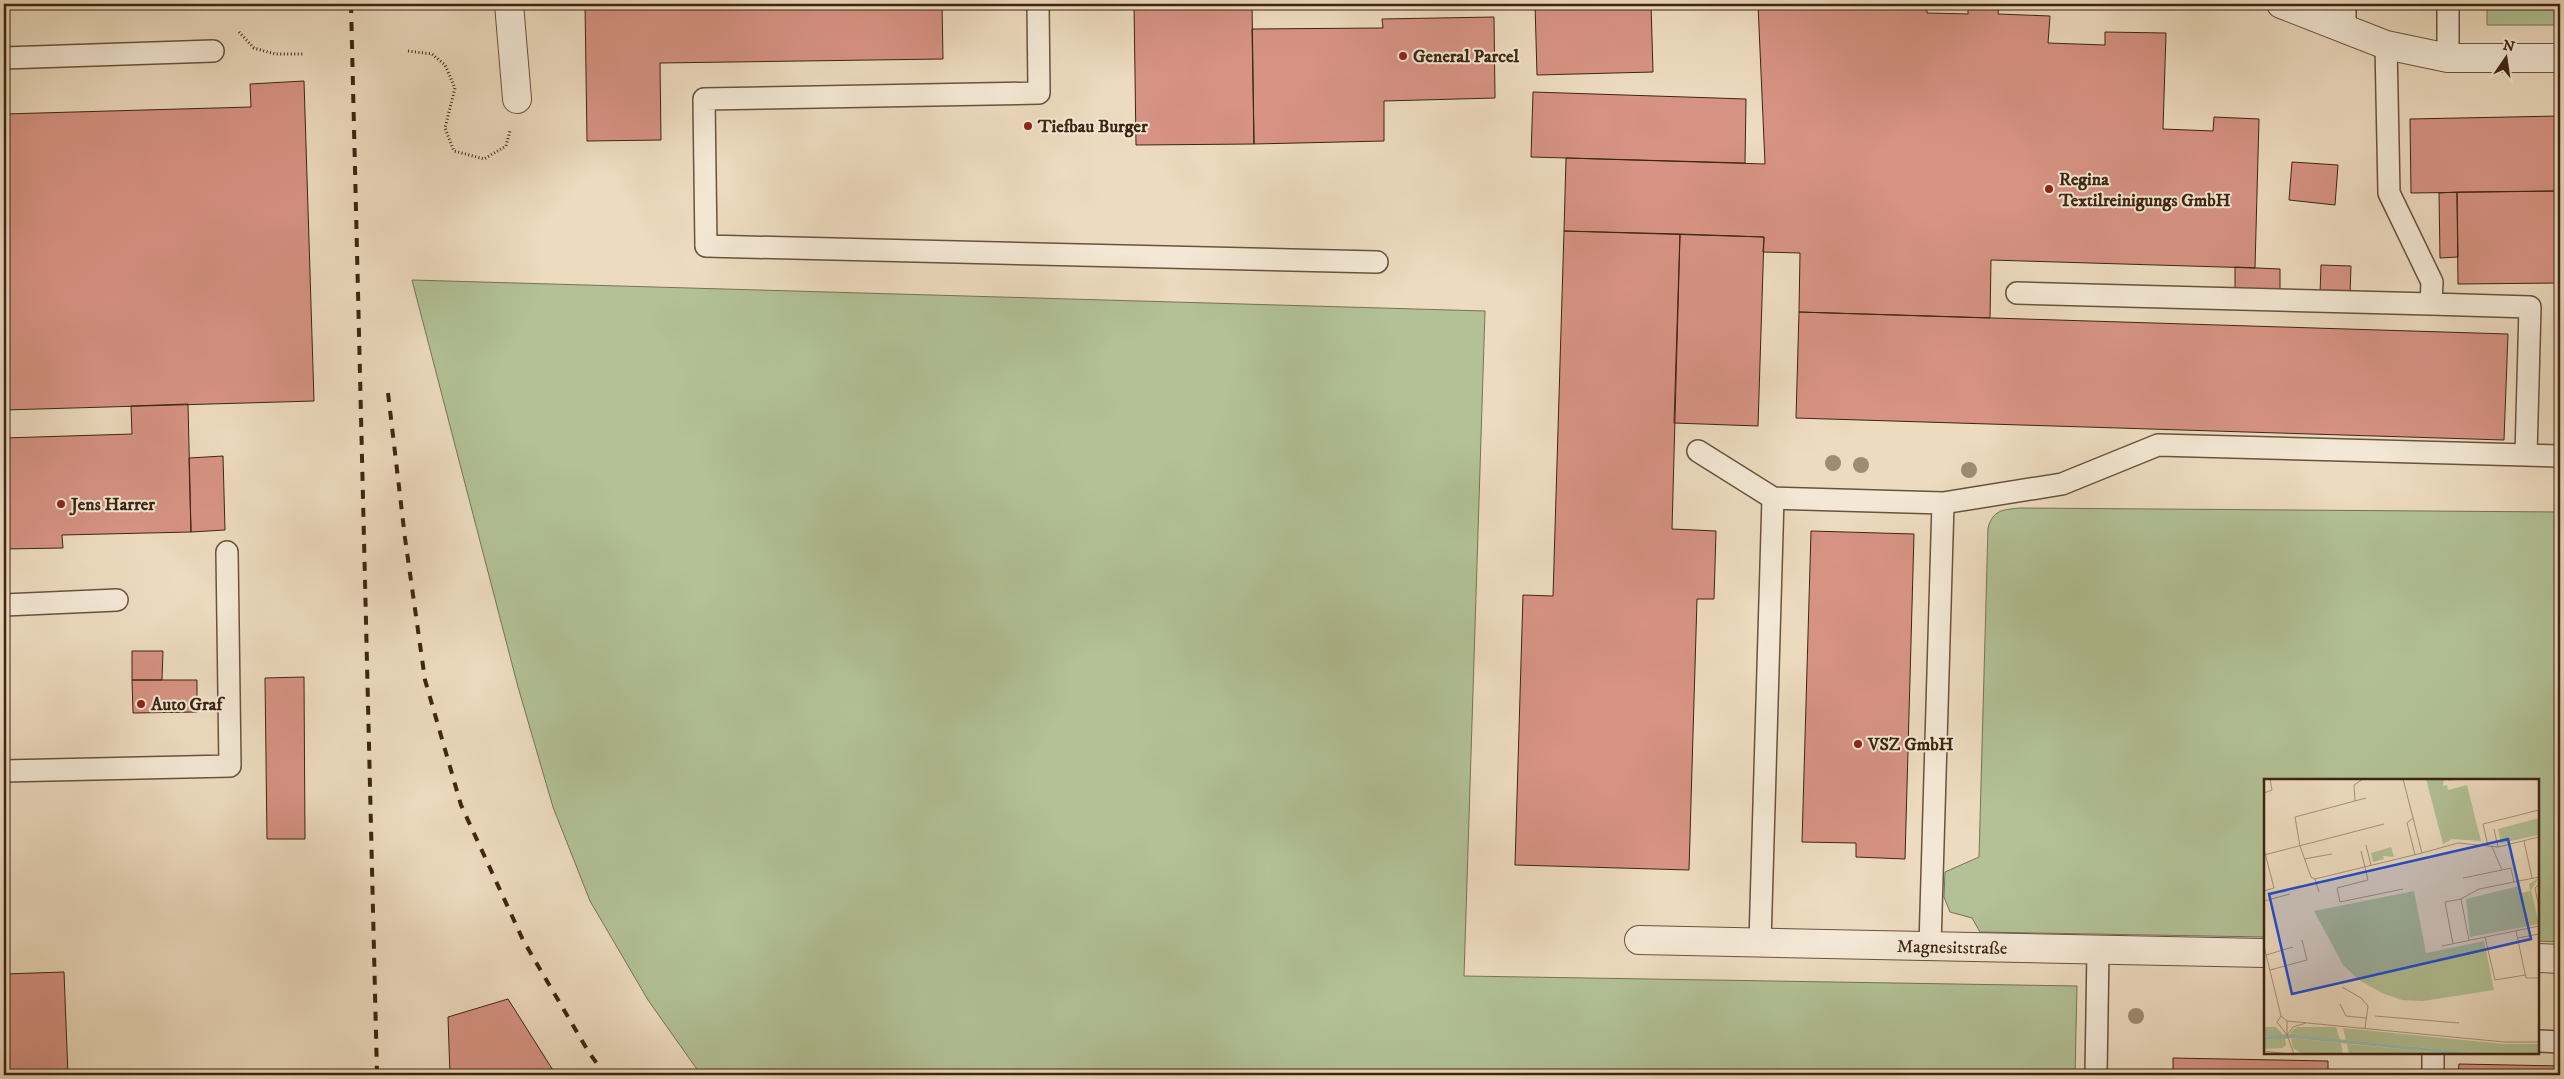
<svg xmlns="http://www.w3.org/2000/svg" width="2564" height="1079" viewBox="0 0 2564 1079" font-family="'IM FELL DW Pica',serif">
<rect width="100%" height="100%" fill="#eddbbf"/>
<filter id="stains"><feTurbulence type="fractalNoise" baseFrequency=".004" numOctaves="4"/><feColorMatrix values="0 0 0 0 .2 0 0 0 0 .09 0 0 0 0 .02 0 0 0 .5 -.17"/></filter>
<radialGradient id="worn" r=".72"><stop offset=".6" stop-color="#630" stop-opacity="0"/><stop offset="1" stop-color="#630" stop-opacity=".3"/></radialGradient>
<path fill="#b2c196" stroke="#787354" d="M2487 4H2560V25H2487Z
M412 280 1485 311 1464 976 2077 986 2075 1075H701L648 1000 590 901 553 807 518 687Z
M2019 508 2560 512V942L2538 941V780H2265V937L1980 932 1972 918 1950 912 1944 897 1945 872 1979 857 1988 528C1993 510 2002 510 2019 508Z"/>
<path fill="#d79384" stroke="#3e2512" d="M169 4H284L169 7Z
M585 4H942L943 59 660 63 661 140 587 141Z
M1134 4H1252L1254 144 1136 145Z
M1535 4H1651L1653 72 1537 75Z
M1758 4H1927V13L1968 14V4H1999L1998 14 2050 16 2048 43 2105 45V32L2166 33 2163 129 2213 131 2214 117 2259 119 2255 268 1991 260 1990 318 1799 312 1800 253 1763 252 1764 237 1564 231 1566 158 1765 164Z
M1494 17 1495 98 1384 101V141L1254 144 1252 29 1383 28 1382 19Z
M304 81 314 401 4 410V114L251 107 250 84Z
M1533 92 1746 99 1745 163 1531 157Z
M2560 116V191L2411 193 2410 119Z
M2292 162 2338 165 2335 205 2289 200Z
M2560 191V283L2458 284 2457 192Z
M2457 192 2458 257 2440 258 2439 193Z
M1564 231 1680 234 1672 529 1716 531 1714 599H1697L1689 870 1515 865 1523 595 1553 596Z
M1680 234 1764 237 1758 426 1674 423Z
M2321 265 2351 266 2350 295 2320 294Z
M2235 267 2280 269V290L2235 289Z
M1799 312 2508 334 2504 440 1796 418Z
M188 404 191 532 62 535 63 548 4 549V438L132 434 131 406Z
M223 456 225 530 191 532 189 458Z
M1811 531 1914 534 1905 859 1856 857V843L1802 842Z
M132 651H163L162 680H132Z
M304 677 305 839H267L265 678Z
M132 680H197V712L133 713Z
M64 972 68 1075H4V974Z
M508 999 556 1075H450L448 1017Z
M2173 1058 2328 1061V1075H2173Z
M2459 1064 2560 1066V1075H2458Z"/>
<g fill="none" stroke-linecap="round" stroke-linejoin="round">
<defs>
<path id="service" d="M1038 4 1039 93 704 99 706 246 1377 262
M2345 4V30
M2448 4V58
M4 58 213 51
M2017 293 2431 304
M1698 451 1773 498
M2526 455 2560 456
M4 605 117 600
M4 771 230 766 227 552
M1760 942 1773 498 1943 503 2062 484 2158 445 2526 455 2530 307 2431 304 2432 282 2389 193 2386 45
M1930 946 1943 503
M2538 1041 2560 1042
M2096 1075 2098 950
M2433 1075V1053"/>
<path id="minor" d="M509 4 517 99
M2281 4 2386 45 2448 58H2560
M1639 940 2265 953
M2538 958 2560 959"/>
</defs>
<use href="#service" stroke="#6a523d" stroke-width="24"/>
<use href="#minor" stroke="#6a523d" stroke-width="30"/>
<path stroke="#3e2512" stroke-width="3" stroke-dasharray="1 2.5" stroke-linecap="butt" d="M2477 6 2560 8
M239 32 254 48 275 54H303
M408 51 432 54 445 65 455 88 445 128 454 151 484 159 506 146 510 131"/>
<use href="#service" stroke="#f3e8d5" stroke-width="21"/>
<use href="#minor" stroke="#f3e8d5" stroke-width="28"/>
<path stroke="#3e2512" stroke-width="4" stroke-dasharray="9 9" stroke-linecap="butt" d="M351 4 377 1075
M388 393 405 538 425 680 461 805 523 940 588 1051 605 1075"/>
</g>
<g fill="#9d8c72">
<circle cx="1833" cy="463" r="8"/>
<circle cx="1861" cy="465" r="8"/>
<circle cx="1969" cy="470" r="8"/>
<circle cx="2136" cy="1016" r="8"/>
</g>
<g fill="#8f2418" stroke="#f3e8d5" stroke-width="2">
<circle cx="1403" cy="56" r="5"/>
<circle cx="1028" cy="126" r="5"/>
<circle cx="2049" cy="189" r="5"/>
<circle cx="61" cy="504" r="5"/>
<circle cx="141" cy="704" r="5"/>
<circle cx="1858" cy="744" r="5"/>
</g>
<g text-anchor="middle" stroke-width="4" stroke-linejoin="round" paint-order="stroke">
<g font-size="18" font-weight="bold" fill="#3e2512" stroke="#f3e8d5" text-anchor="start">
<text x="1413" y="62">General Parcel</text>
<text x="1038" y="132">Tiefbau Burger</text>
<text x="2059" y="185">Regina<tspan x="2059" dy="21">Textilreinigungs GmbH</tspan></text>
<text x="71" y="510">Jens Harrer</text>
<text x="151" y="710">Auto Graf</text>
<text x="1868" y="750">VSZ GmbH</text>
</g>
<g font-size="18" fill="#3e2512" stroke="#f3e8d5">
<text transform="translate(1952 947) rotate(1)" y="6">Magnesitstraße</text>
</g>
</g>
<g transform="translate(2264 779)">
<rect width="275" height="275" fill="#eddbbf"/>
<path d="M162 0H180L179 7 183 6 184 11 203 6 217 62 188 60 179 65ZM275 39V56L237 64 234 50ZM127 68 130 78 119 77 120 80 109 83 107 74ZM275 99 267 111 275 145 206 158 202 120 255 107 258 114 266 112 265 105ZM150 112 162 174 220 162 230 211 159 222 138 221 118 214 95 201 79 186 50 132ZM0 248H12L19 256 0 258ZM34 248H72L76 261 26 256 28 251ZM79 249 240 265H275V275H222L82 261ZM21 259 22 266 18 269 0 270V261ZM27 259 77 264 79 275H38L29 269ZM83 265 137 270 189 275H85Z" fill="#b2c196"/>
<path d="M23 255 222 275H189L27 259 0 261V258Z" fill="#9abcac"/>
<path fill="none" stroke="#a7927a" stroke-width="1" d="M184 1 203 0M0 14 8 11 6 0M91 22 90 6 99 0M149 39 143 44 151 76M230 50 234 68M260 62 268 99M102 66 107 86M224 67 219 45 275 31M0 70 10 109 0 112M97 72 104 101 73 109 76 123 139 110M158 74 194 64 234 68 275 58M0 76 120 45M40 80 68 75M199 99 238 91M51 100 47 98 36 67 31 38 102 19M250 103 275 98M275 105 271 109 275 129M55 113 51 100 158 74 139 0M197 120 205 161M0 122 26 115M252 152 262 199H275M221 158 231 201 261 196M254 159 275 155M189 165 181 123 197 120 215 110 250 103 247 89 238 91 228 68M0 167 17 237 23 242M178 167 275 147M2 176 29 168M6 191 43 181 38 161M78 208 97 219 104 227 101 249M76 225 82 237 102 239M17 237 13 243 23 256M111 237 195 244M23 242 240 263H275M23 242V256L30 275M23 256 29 248 42 244M0 272 25 275"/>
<path fill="#1d4ed8" fill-opacity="0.15" stroke="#1d4ed8" stroke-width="2.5" d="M244 60 267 160 28 215 5 115Z"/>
<rect width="275" height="275" fill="none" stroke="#3e2512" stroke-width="2.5"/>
</g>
<rect width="2564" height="1079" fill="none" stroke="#eddbbf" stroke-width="20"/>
<rect x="5" y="5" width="2554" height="1069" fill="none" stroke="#3e2512" stroke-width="2.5"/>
<rect x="10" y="10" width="2544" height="1059" fill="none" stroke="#3e2512"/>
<g transform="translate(2506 58) rotate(13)" stroke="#f3e8d5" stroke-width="4" paint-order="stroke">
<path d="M0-4L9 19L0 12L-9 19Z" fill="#3e2512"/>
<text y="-8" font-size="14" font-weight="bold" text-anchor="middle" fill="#3e2512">N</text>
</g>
<rect width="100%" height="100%" filter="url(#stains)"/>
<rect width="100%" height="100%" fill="url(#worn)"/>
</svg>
